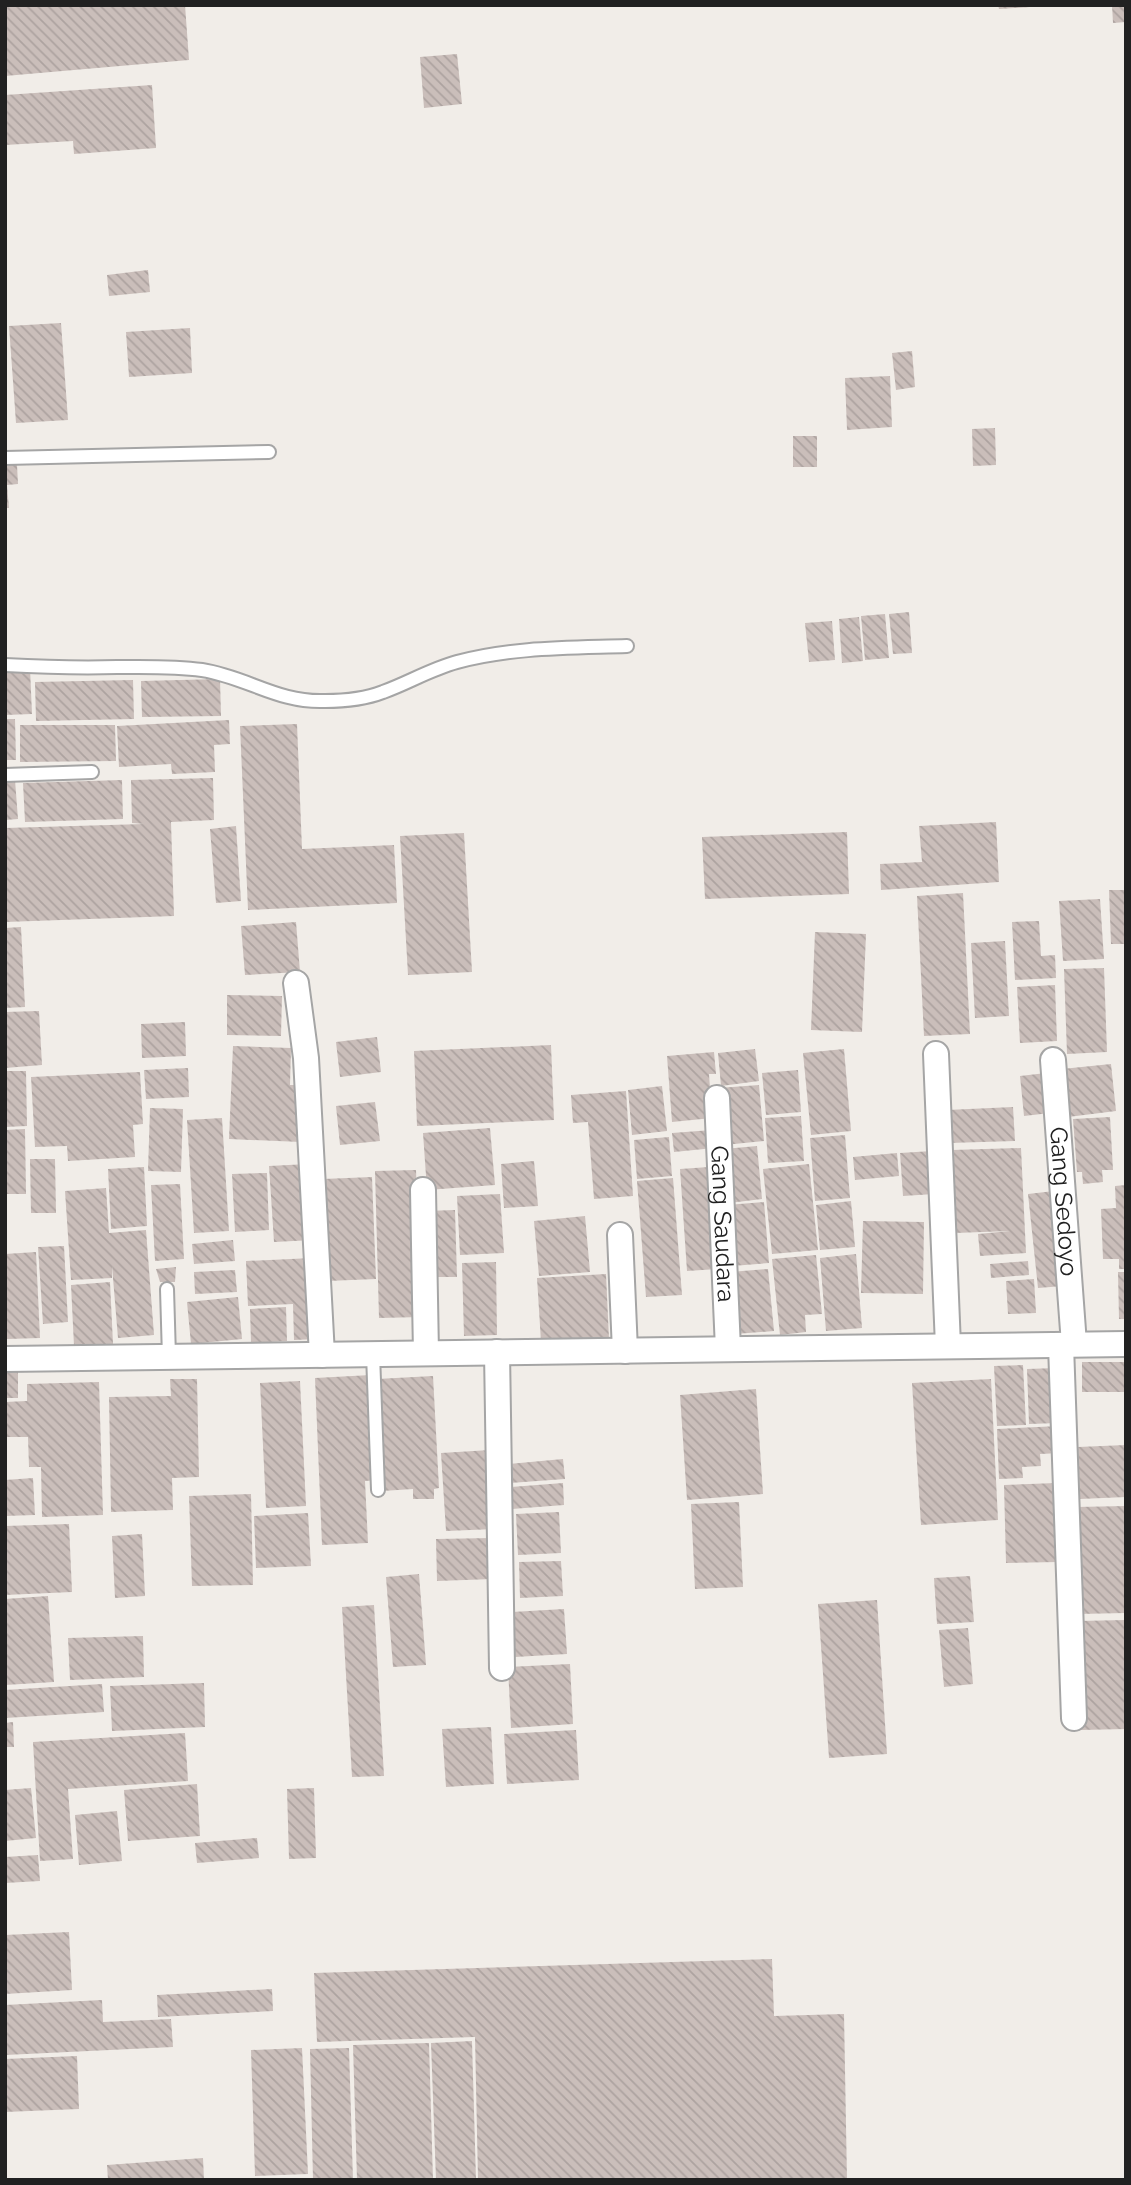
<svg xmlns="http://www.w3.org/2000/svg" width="1131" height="2185" viewBox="0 0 1131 2185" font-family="Raleway,sans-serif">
<defs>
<pattern id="building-back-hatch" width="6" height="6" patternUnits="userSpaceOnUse" patternTransform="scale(1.75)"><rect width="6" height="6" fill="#cabeba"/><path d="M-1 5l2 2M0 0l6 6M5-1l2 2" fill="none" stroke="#ada3a0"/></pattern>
</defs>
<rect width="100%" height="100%" fill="#f1ede8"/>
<path fill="url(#building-back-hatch)" d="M5 5H185L189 60 5 76Z
M998 5H1030V7L999 9Z
M1112 5H1126V22L1113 23Z
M457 54 462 104 424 108 420 57Z
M152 85 156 148 74 154 73 141 5 145V95Z
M148 270 150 292 109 296 107 275Z
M61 323 68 420 16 423 9 326Z
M190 328 192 373 129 377 126 332Z
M912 351 915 387 896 390 892 353Z
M890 376 892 427 847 430 845 378Z
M995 428 996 465 973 466 972 429Z
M793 436H817V467H793Z
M5 465H17L18 484 7 485 9 508H5Z
M909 612 912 653 893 654 889 614Z
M885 614 889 658 865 660 861 616Z
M859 617 863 661 842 663 839 619Z
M832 621 835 660 809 662 805 623Z
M30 668 32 714 5 715V669Z
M220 679 221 716 142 717 141 681Z
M133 680 134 719 36 721 35 682Z
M5 719H15L16 760H5Z
M229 720 230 744 214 745 215 772 172 774 171 764 119 767 117 726Z
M297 724 302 849 394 845 397 903 248 910 240 726Z
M20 725H115L116 761 20 762Z
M213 778 214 820 171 822 174 916 5 922V828L144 824 132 823 131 780Z
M5 780H15L18 819 5 820Z
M122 780 123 819 25 822 23 783Z
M996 822 999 882 881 890 880 864 922 862 919 826Z
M236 826 241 901 216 903 210 829Z
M847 832 849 894 705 899 702 837Z
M464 833 472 972 408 975 400 836Z
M1109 890H1126V944H1111Z
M963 893 970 1034 924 1036 917 896Z
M1100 899 1104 959 1063 961 1059 901Z
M1039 921 1041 956 1055 955 1056 978 1015 980 1012 922Z
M296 922 300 972 245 975 241 926Z
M21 927 25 1007 5 1008V928Z
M815 932 866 934 862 1032 811 1030Z
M1005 941 1009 1016 975 1018 971 943Z
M1104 968 1107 1052 1067 1054 1064 969Z
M1055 985 1057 1041 1020 1043 1017 987Z
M227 995 282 996 281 1036 227 1035Z
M39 1011 42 1065 5 1068V1012Z
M185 1022 186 1056 142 1058 141 1024Z
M377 1037 381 1072 340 1077 336 1042Z
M551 1045 554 1120 417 1126 414 1051Z
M233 1046 291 1048 290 1085H303L301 1142 229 1139Z
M755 1049 759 1081 721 1086 718 1053Z
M844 1049 851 1131 811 1135 803 1053Z
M714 1052 716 1074H709L712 1118 672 1122 667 1056Z
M1111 1064 1116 1111 1068 1117 1062 1069Z
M188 1068 189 1097 146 1099 144 1070Z
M798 1070 801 1112 766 1115 762 1073Z
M5 1071H26L27 1126 5 1127Z
M140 1072 143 1124 133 1125 135 1157 68 1161 67 1146 35 1147 31 1077Z
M1046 1073 1050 1113 1024 1116 1020 1076Z
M759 1085 764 1141 724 1145 719 1088Z
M662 1086 667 1131 632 1135 628 1090Z
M626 1091 633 1196 594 1199 588 1122 573 1123 571 1095Z
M375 1102 380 1141 340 1145 336 1106Z
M1013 1107 1015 1141 949 1143 947 1110Z
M150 1108 183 1109 181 1172 148 1171Z
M801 1116 804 1161 768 1163 765 1118Z
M1110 1117 1113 1170H1102L1103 1182 1083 1184 1082 1172H1077L1073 1119Z
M222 1118 229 1231 194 1233 187 1120Z
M490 1128 495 1185 427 1190 423 1133Z
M25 1129 26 1194H5V1130Z
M712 1130 714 1148 674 1152 672 1133Z
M845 1135 850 1198 815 1201 810 1138Z
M669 1137 672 1176 637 1179 634 1140Z
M757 1146 762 1199 729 1203 724 1149Z
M1021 1148 1026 1253 980 1256 978 1234 1010 1231 955 1233 952 1150Z
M932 1151 934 1194 903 1196 900 1153Z
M897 1153 899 1176 855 1180 853 1157Z
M30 1159H55L56 1213H31Z
M534 1161 538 1206 504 1208 501 1164Z
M308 1164 313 1240 274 1242 269 1166Z
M809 1164 818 1250 772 1254 763 1169Z
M144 1167 147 1226 111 1229 108 1169Z
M709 1167 717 1269 687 1271 680 1169Z
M416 1170 421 1317 379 1318 375 1171Z
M267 1173 269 1230 235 1232 232 1174Z
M372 1177 376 1279 327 1281 323 1179Z
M673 1178 682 1295 646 1297 637 1181Z
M180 1184 184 1259 155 1261 151 1185Z
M1126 1185V1269H1119V1259H1103L1101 1209 1116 1208 1115 1186Z
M106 1188 109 1233 146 1230 154 1335 118 1338 112 1266V1278L71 1280 65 1191Z
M1054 1191 1063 1286 1038 1288 1028 1194Z
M500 1194 504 1253 460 1255 457 1196Z
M851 1201 855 1247 820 1250 816 1205Z
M764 1202 769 1263 732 1266 727 1205Z
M455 1210 457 1277H428L426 1211Z
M585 1216 590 1272 539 1276 534 1221Z
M863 1221 924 1222 923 1294 861 1293Z
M233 1240 235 1261 194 1264 192 1244Z
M64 1246 68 1322 43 1324 38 1247Z
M36 1252 40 1338 7 1339 5 1254Z
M856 1254 862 1328 826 1331 820 1258Z
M816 1255 822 1314 805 1315 806 1332 780 1335 772 1259Z
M312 1258 316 1339 294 1340 293 1304 248 1306 246 1261Z
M1028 1261 1029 1275 991 1278 990 1264Z
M496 1262 497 1335 464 1336 462 1263Z
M176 1267 175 1282H160L156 1269Z
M768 1269 774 1331 735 1334 730 1272Z
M235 1270 237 1292 195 1294 194 1272Z
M1118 1272H1126V1319H1119Z
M606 1274 609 1339 541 1342 537 1278Z
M1034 1279 1036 1313 1008 1314 1006 1281Z
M110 1282 113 1344 74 1346 71 1285Z
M238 1297 242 1339 191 1344 187 1302Z
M286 1307 287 1341 251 1343 250 1309Z
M1082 1362H1126V1392H1082Z
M1023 1365 1026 1425 997 1426 994 1366Z
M1056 1368 1058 1423 1029 1424 1027 1369Z
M5 1372H18V1398H5Z
M371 1375 376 1480 365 1481 368 1543 322 1545 315 1378Z
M433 1376 439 1488 434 1489V1499H413V1489L382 1491 377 1379Z
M170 1379H197L199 1477 172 1478 173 1510 111 1512 109 1397 171 1396Z
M991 1379 998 1520 921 1525 912 1383Z
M300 1381 306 1506 266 1508 260 1383Z
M99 1382 103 1515 42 1517 41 1467H29L28 1437H5V1402L27 1401V1384Z
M756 1389 763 1494 687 1500 680 1395Z
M1059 1426 1060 1453 1040 1454 1041 1466 1022 1467 1023 1478 999 1479 997 1429Z
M1126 1445V1497L1080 1499 1078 1447Z
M490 1450 495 1529 446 1531 441 1453Z
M563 1459 565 1479 510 1483 509 1464Z
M33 1478 35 1515 5 1516V1480Z
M563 1483 564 1505 512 1509 511 1487Z
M1056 1483 1058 1562 1006 1563 1004 1485Z
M251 1494 253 1585 192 1586 189 1496Z
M739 1502 743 1587 695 1589 691 1504Z
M1126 1506V1613L1078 1614 1076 1507Z
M559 1512 561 1553 518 1555 516 1514Z
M308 1513 311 1566 256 1568 254 1516Z
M69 1524 72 1592 5 1595V1526Z
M142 1534 145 1596 115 1598 112 1536Z
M491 1538 493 1579 437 1581 436 1539Z
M561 1561 563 1596 520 1598 519 1562Z
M419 1574 426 1665 393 1667 386 1577Z
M970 1576 974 1622 937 1624 934 1578Z
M48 1596 54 1682 5 1685V1599Z
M877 1600 887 1754 829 1758 818 1604Z
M374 1605 384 1776 352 1777 342 1607Z
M564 1609 567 1654 515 1657 512 1612Z
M1126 1620V1729L1081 1730 1078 1621Z
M968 1628 973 1684 944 1687 939 1630Z
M143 1636 144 1677 70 1680 68 1638Z
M570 1664 573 1724 511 1728 508 1667Z
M204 1683 205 1727 112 1731 110 1686Z
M102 1684 104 1712 5 1718V1690Z
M13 1722 14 1747H5V1723Z
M491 1727 494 1784 446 1787 442 1729Z
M576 1730 579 1780 507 1784 504 1734Z
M185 1733 188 1781 68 1789 73 1859 40 1861 33 1742Z
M197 1784 200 1836 128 1841 124 1790Z
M31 1788 36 1838 5 1841V1790Z
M314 1788 316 1858 289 1859 287 1789Z
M117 1811 122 1861 79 1865 75 1815Z
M257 1838 259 1858 197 1863 195 1843Z
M38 1855 40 1881 5 1883V1857Z
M69 1932 72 1990 5 1994V1935Z
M772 1959 774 2016 844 2014 847 2180H478L475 2037 317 2042 314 1973Z
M272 1989 273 2011 158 2017 157 1995Z
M102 2000 103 2022 171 2019 173 2047 5 2055V2005Z
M472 2041 476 2180H436L431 2043Z
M429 2043 433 2180H357L353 2045Z
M302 2048 308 2174 255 2176 251 2050Z
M349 2048 353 2180H313L310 2049Z
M77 2056 79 2109 5 2112V2059Z
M203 2158 204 2180H108L107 2165Z"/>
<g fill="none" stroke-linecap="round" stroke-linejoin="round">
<defs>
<path id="lane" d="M5 458 269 452
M5 665C43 667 80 668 117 667 145 667 174 666 202 670 247 677 278 703 325 701 345 701 365 699 383 692 408 683 431 669 457 662 512 647 570 648 627 646
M5 775 92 772
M167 1289 169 1357
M373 1354 378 1490"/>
<g id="street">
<path d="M296 983 306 1058 322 1355"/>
<path d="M936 1054 948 1346"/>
<path id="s1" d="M1053 1060 1074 1344"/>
<path id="s2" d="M717 1098 728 1349"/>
<path d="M423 1190 426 1353"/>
<path d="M620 1235 625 1351"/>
<path d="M1061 1345 1074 1718"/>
<path d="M497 1352 502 1668"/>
<path d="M5 1359 1126 1344"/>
</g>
</defs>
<use href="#lane" stroke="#a5a5a5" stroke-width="16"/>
<use href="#street" stroke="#a5a5a5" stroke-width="28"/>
<use href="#lane" stroke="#fff" stroke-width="12"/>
<use href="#street" stroke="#fff" stroke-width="24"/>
</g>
<g text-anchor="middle" stroke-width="6" stroke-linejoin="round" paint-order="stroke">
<g font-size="24" fill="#212121" stroke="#fff">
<text dy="8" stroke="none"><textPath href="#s1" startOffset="142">Gang Sedoyo</textPath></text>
<text dy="8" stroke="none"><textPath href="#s2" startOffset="126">Gang Saudara</textPath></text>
</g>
</g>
<rect width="1131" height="2185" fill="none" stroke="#212121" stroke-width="14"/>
</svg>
